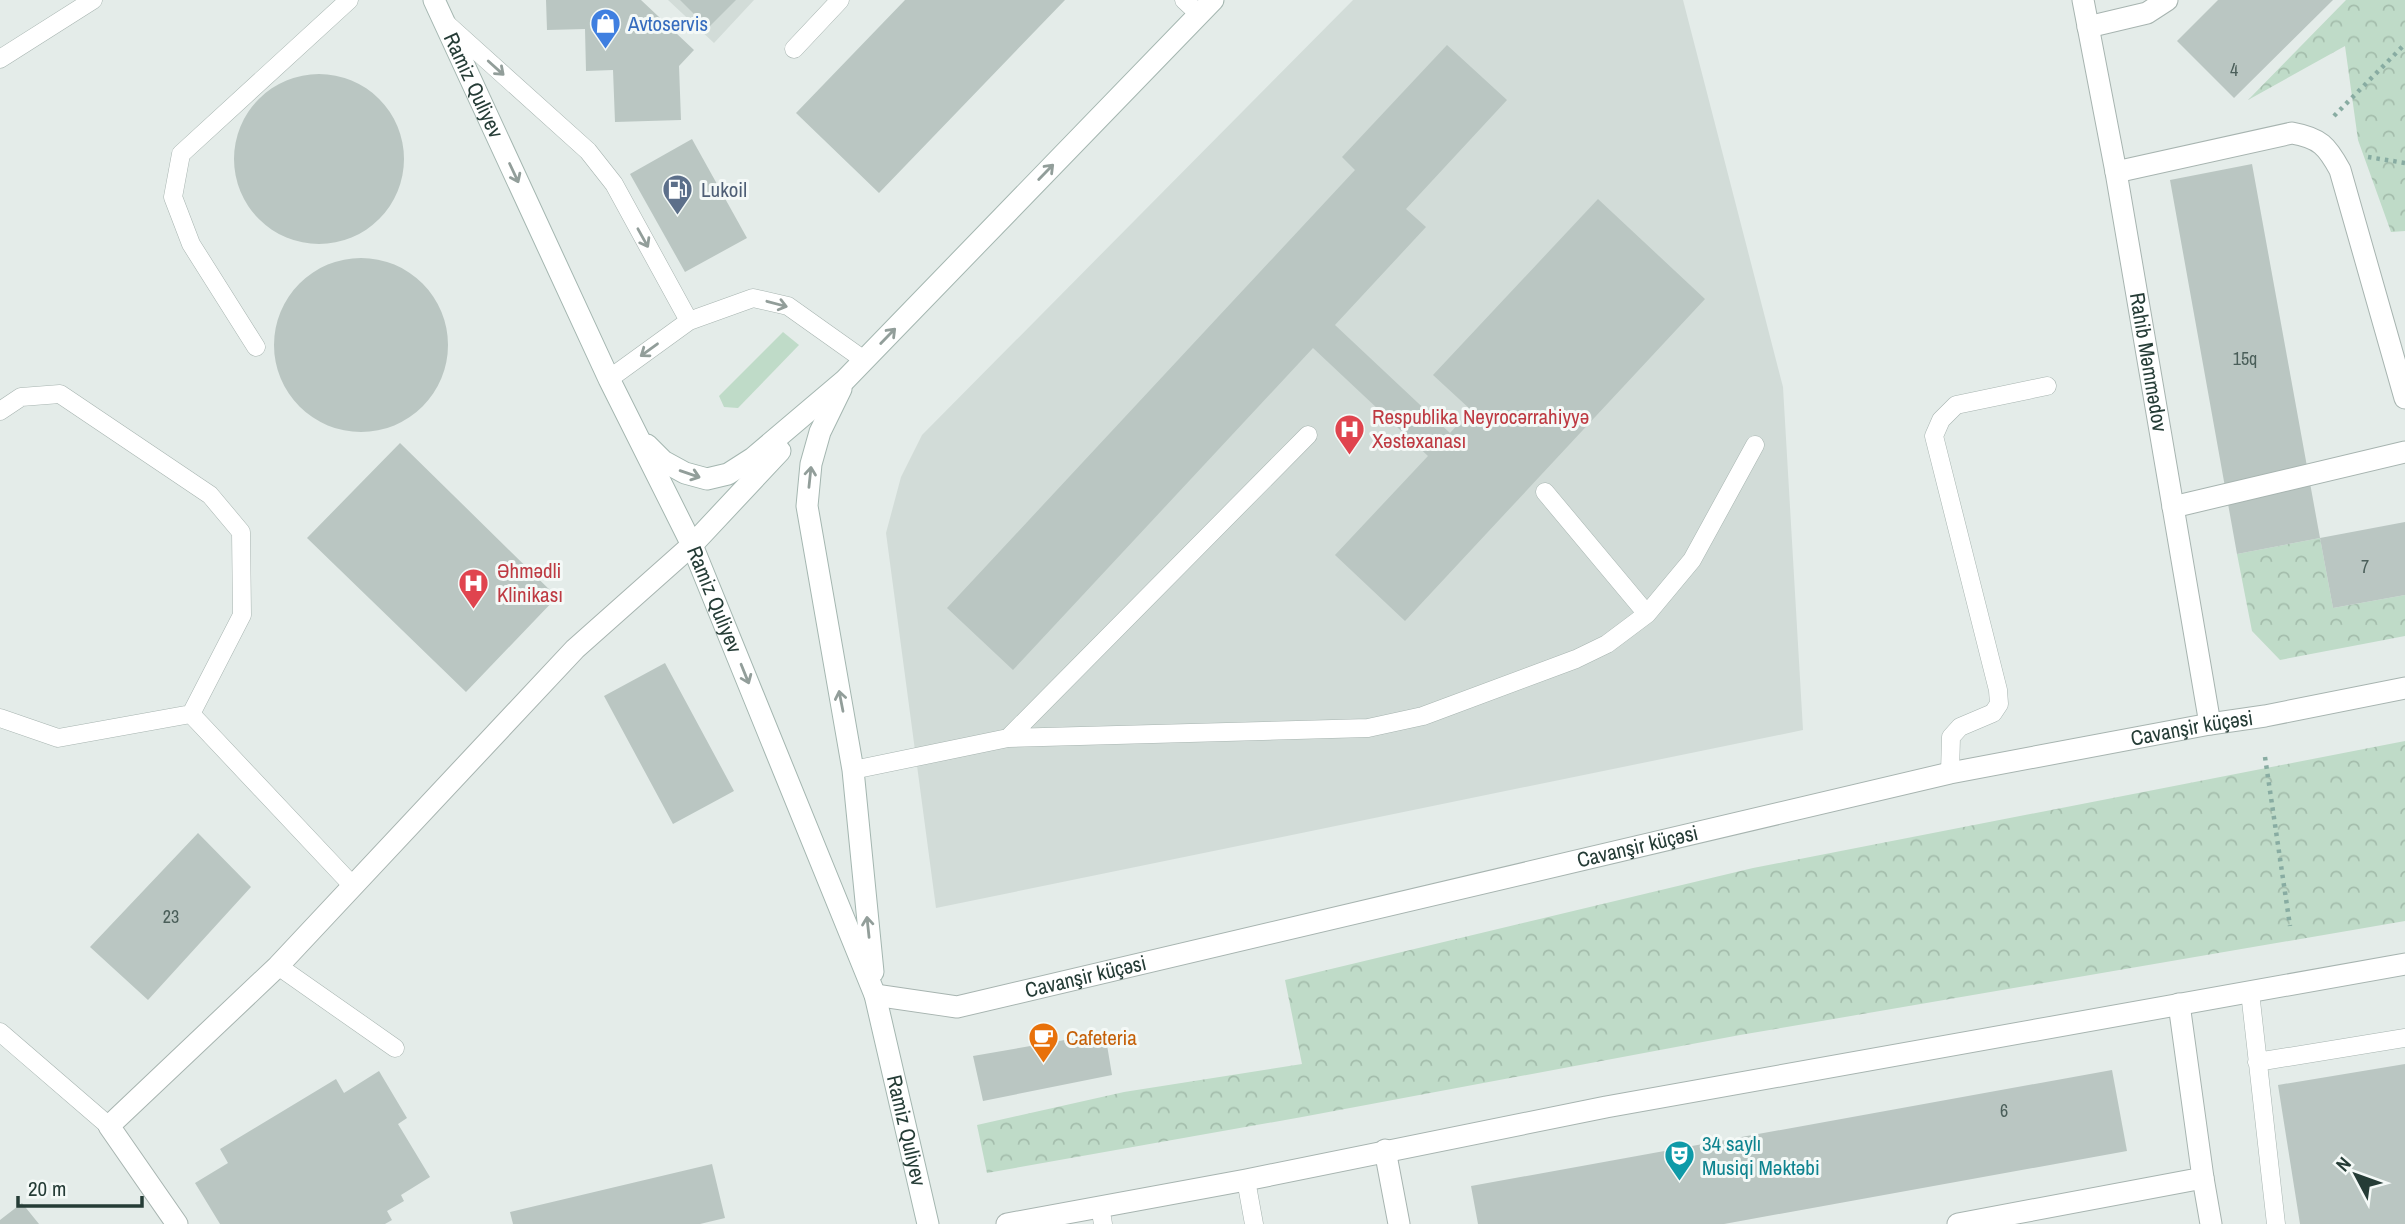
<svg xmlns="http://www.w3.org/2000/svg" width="2405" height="1224" viewBox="0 0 2405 1224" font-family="'Archivo Narrow',sans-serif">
<defs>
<pattern id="forest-crowns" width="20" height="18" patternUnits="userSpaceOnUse" patternTransform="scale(1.75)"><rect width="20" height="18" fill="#bfdbc8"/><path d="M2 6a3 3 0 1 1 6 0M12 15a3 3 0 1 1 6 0" fill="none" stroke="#a4bdac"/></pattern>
</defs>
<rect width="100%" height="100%" fill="#e4ece9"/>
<path fill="#d2dcd8" d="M668 0H754L714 43Z
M1353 0H1683L1783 387 1803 730 936 908 886 533 901 477 922 435Z"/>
<path fill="#bfdbc8" d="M783 332 799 345 738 408 724 407 719 396Z"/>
<path fill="url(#forest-crowns)" d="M2346 0H2405V231L2391 232 2358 140 2345 46 2248 100Z
M2320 538 2333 608 2405 595V636L2280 660 2252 631 2237 554Z
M2405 741V921L1740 1035 1302 1117 987 1173 977 1125 1124 1092 1302 1064 1285 980 1753 868Z"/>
<path fill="#bac6c2" d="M546 0H641L694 50 679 66 681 120 615 122 613 70 586 71 585 29 547 30Z
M680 0H736L708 28Z
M905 0H1065L879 193 796 113Z
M2218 0H2333L2234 98 2177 41Z
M1447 45 1507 100 1406 209 1426 227 1335 325 1450 433 1471 410 1433 375 1598 199 1705 299 1405 621 1335 555 1428 456 1313 348 1013 670 947 608 1355 170 1342 157Z
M234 159a85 85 0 1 1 170 0a85 85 0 1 1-170 0Z
M692 139 747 238 685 272 630 174Z
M2252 164 2320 538 2237 554 2170 180Z
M274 345a87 87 0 1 1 174 0a87 87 0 1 1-174 0Z
M400 443 557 597 466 692 307 538Z
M2405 522V595L2333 608 2320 538Z
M665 663 734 791 673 824 604 696Z
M198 833 251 887 148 1000 90 947Z
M1105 1033 1112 1075 983 1101 973 1056Z
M2405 1064V1224H2300L2278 1085Z
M2112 1070 2127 1151 1724 1224H1478L1471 1186Z
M379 1071 407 1118 398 1124 430 1177 401 1195 404 1201 387 1211 392 1220 385 1224H220L195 1183 228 1163 220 1149 336 1079 344 1093Z
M712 1164 725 1218 700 1224H513L510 1212Z
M22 1203 39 1224H0V1220Z"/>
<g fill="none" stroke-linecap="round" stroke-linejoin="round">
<defs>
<path id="service" d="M1184 0 1199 14
M448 25 588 151 614 184 689 321
M794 49 840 0
M0 59 93 0
M256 347 191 244 173 197 181 154 349 0
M609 379 689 321 753 298 788 306 864 360
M0 411 21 397 60 394 210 495 241 532 242 615 191 714
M1545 492 1647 614
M191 714 352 885
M0 718 58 738 191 714
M1008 738 1308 435
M853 770 1008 738 1368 728 1423 716 1576 659 1607 644 1647 614 1692 560 1755 445
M1950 773 1951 737 1960 727 1993 713 1999 704 1998 690 1934 436 1941 420 1956 405 2047 386
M278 966 395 1048
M2250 992 2276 1224
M0 1032 109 1126
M2257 1062 2405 1038
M1246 1180 1254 1224
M1100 1206 1103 1224"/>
<g id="minor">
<path id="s1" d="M2083 0 2116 172 2210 724"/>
<path d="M2088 27 2147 13 2167 0"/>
<path d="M2116 172 2292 133C2320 138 2327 146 2340 170L2405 398"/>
<path d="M2173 507 2405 452"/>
<path d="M1385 1150 1399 1224"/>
<path d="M2203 1178 2211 1224"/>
<path d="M177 1224 109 1126 278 966 575 649 692 545"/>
<path d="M1007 1224 1246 1180 1606 1107 2405 964"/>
<path d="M1958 1224 2203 1178 2179 1004"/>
</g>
<g id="tertiary">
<path id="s2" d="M875 995 957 1007 1950 773 2210 724 2265 716 2405 688"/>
</g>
<g id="secondary">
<path id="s3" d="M434 0 609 379 692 545 875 995 928 1224"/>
<path d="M841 389 820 432 811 464 807 506 853 770 873 972"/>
<path d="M647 445 663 461 685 473 707 479 728 474 753 458 845 380 1213 0"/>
<path d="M692 545 780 451"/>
</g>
</defs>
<use href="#service" stroke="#a7b4b0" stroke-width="19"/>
<use href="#minor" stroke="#a7b4b0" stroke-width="23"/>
<use href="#tertiary" stroke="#a7b4b0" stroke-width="23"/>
<use href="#secondary" stroke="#a4b6b0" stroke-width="23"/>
<path stroke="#88aca2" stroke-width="4.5" stroke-dasharray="3.5 5" stroke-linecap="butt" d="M2334 116 2405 44
M2368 157 2405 163
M2265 757 2290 926"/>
<use href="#service" stroke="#fff" stroke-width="18"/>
<use href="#minor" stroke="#fff" stroke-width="21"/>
<use href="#tertiary" stroke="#fff" stroke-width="21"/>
<use href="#secondary" stroke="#fff" stroke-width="21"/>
</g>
<defs><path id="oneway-shaft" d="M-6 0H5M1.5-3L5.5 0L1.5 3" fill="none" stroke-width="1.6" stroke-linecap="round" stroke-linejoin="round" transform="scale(1.75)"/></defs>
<g stroke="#929e9a">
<use href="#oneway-shaft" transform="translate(496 68) rotate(42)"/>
<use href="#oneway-shaft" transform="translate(1046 172) rotate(-46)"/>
<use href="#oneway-shaft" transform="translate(514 173) rotate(65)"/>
<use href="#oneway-shaft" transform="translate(643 238) rotate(61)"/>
<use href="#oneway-shaft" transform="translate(777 304) rotate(15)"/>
<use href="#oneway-shaft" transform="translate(888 336) rotate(-46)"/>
<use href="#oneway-shaft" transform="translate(649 350) rotate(144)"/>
<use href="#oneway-shaft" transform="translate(690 474) rotate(19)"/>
<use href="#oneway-shaft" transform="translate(810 477) rotate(-84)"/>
<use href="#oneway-shaft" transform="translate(745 674) rotate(68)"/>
<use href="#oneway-shaft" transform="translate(841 701) rotate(-101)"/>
<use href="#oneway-shaft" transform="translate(868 927) rotate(-96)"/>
</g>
<defs>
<symbol id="shop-pin" viewBox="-11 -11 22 30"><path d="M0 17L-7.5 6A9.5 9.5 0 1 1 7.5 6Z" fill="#3f7fe0" stroke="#f4f9f7"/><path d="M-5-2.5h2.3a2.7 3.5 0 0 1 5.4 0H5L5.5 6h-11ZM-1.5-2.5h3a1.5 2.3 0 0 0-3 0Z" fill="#fff"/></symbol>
<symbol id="fuel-pin" viewBox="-11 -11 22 30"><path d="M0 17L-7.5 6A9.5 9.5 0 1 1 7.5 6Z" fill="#5c6f8a" stroke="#f4f9f7"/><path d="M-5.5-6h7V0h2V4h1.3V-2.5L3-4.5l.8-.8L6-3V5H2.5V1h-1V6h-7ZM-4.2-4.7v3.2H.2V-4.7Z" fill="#fff"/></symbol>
<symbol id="hospital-pin" viewBox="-11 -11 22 30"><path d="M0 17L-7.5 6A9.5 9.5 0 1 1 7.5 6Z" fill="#e0444e" stroke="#f4f9f7"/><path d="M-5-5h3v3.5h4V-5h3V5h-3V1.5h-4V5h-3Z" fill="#fff"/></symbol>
<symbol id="cafe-pin" viewBox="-11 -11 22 30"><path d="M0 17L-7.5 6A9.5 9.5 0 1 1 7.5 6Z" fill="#e8710a" stroke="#f4f9f7"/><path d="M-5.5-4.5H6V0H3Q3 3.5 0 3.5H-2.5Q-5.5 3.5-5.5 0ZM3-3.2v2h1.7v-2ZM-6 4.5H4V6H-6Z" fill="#fff"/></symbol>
<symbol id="theatre-pin" viewBox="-11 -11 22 30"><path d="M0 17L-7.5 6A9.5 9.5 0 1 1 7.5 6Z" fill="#0f9aa8" stroke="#f4f9f7"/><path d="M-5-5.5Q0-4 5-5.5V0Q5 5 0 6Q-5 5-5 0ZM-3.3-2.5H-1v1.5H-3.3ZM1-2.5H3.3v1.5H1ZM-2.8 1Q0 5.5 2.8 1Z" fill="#fff"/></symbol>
</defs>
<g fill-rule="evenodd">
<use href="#shop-pin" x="588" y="6" width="35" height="47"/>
<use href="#fuel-pin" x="660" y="172" width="35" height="47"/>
<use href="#hospital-pin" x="1332" y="412" width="35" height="47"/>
<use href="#hospital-pin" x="456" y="566" width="35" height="47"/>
<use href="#cafe-pin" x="1026" y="1020" width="35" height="47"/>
<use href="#theatre-pin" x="1662" y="1138" width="35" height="47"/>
</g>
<g text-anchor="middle" stroke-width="6" stroke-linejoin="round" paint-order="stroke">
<g font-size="18" fill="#4a5e59">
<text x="2234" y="76">4</text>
<text x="2245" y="365">15q</text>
<text x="2365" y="573">7</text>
<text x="171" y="923">23</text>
<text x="2004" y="1117">6</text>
</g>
<g font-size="21" fill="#366cbe" stroke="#f4f9f7" text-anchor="start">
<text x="628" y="31">Avtoservis</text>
</g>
<g font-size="21" fill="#253c36" stroke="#f4f9f7">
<text dy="7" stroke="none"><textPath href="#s3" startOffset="94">Ramiz Quliyev</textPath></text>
<text dy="7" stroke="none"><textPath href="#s1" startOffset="368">Rahib Məmmədov</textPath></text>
<text dy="7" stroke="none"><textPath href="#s3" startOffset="662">Ramiz Quliyev</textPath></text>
<text dy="7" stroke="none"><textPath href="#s2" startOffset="1349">Cavanşir küçəsi</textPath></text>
<text dy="7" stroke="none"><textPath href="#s2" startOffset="782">Cavanşir küçəsi</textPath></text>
<text dy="7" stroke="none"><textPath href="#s2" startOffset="215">Cavanşir küçəsi</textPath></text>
<text dy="7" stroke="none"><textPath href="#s3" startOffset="1228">Ramiz Quliyev</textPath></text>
</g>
<g font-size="21" fill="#4e5e75" stroke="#f4f9f7" text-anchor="start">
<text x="701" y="197">Lukoil</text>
</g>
<g font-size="21" fill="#be3a42" stroke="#f4f9f7" text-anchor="start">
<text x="1372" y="424">Respublika Neyrocərrahiyyə<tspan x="1372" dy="24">Xəstəxanası</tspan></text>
<text x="497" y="578">Əhmədli<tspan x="497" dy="24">Klinikası</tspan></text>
</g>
<g font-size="21" fill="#c56008" stroke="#f4f9f7" text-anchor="start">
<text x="1066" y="1045">Cafeteria</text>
</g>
<g font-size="21" fill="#0d838f" stroke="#f4f9f7" text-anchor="start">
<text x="1702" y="1151">34 saylı<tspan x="1702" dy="24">Musiqi Məktəbi</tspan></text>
</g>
</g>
<g transform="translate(2356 1175) rotate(311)" stroke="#f4f9f7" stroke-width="5" paint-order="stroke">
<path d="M0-5L12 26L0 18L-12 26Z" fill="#253c36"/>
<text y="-10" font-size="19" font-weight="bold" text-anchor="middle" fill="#253c36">N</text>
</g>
<path d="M18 1196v10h124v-10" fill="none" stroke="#253c36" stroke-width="3.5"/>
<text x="28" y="1196" font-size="21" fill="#253c36" stroke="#f4f9f7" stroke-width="5" paint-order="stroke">20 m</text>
</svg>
